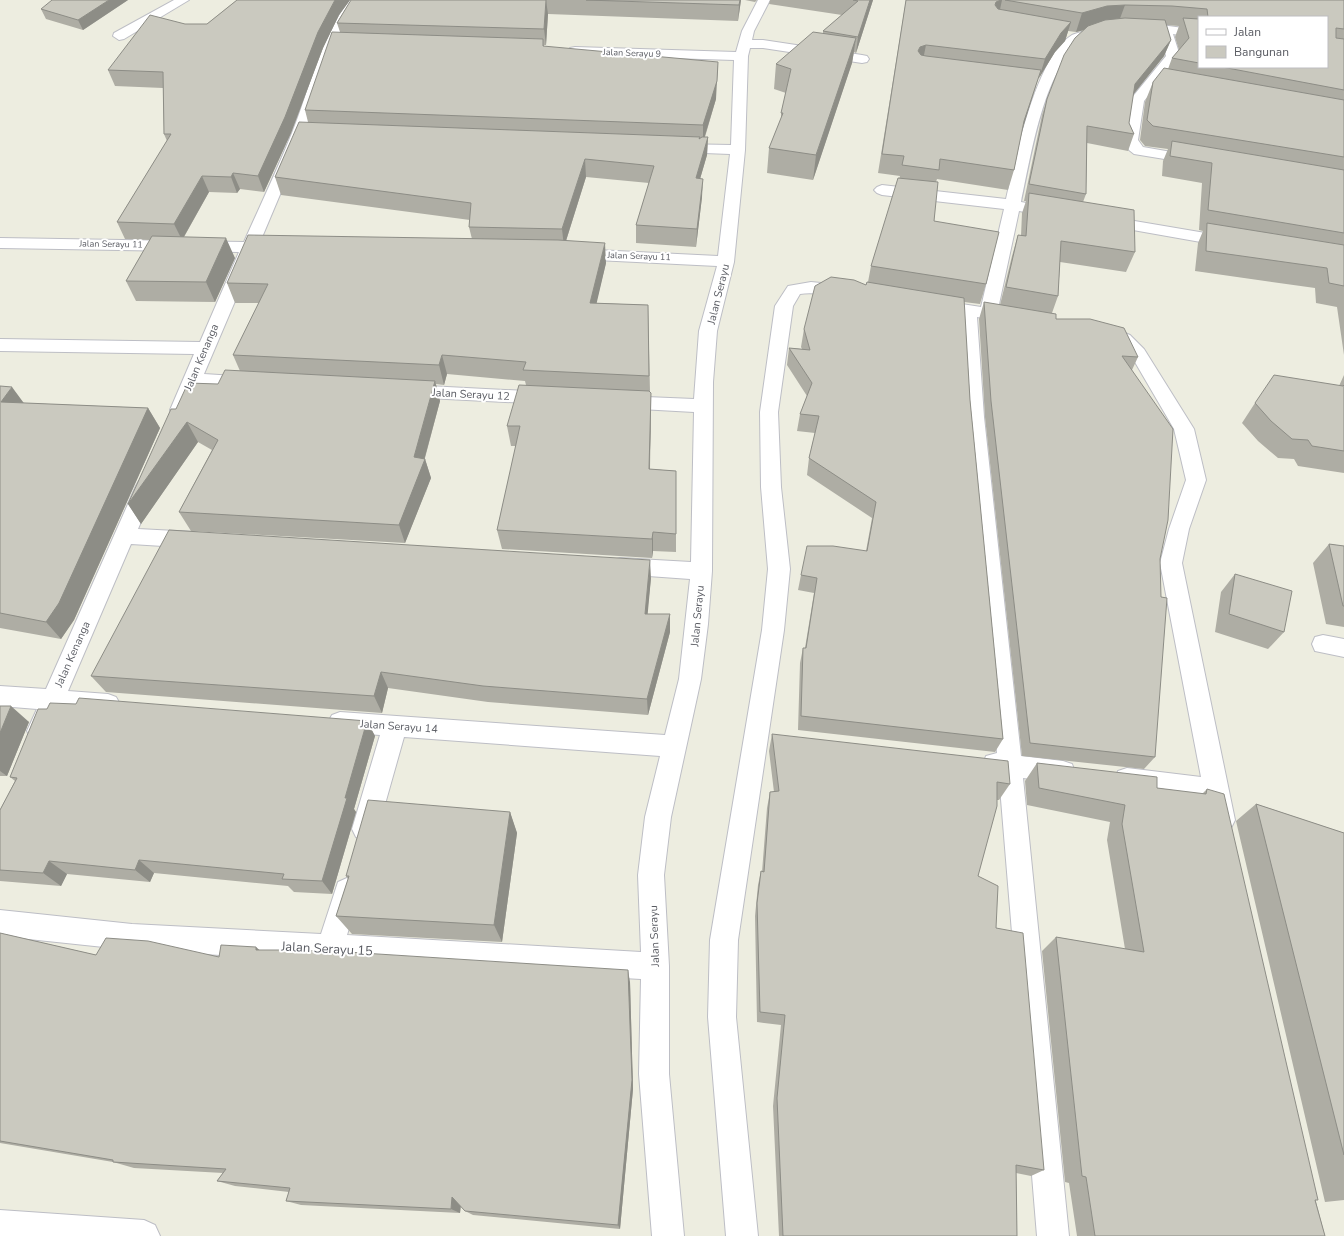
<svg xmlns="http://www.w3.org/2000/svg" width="1344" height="1236" viewBox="0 0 1344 1236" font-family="'Nunito Sans',sans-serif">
<rect width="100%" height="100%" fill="#edede0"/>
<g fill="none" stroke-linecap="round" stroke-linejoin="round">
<defs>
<path id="minor" d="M174 0H189L124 39 119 40 113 36 114 33Z
M350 0H363L353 13 339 44 306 133 260 242 269 244 271 247 269 250 256 252 204 374 250 377 256 379 259 383 256 387 250 389 198 387 186 415 179 417 172 415 170 410 194 354 0 351V339L200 342 239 252 0 248V238L244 242C260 206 277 170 292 133 309 91 321 35 350 0Z
M758 0H770L754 31 752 40H763L862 55 867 56 869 59 867 62 862 63 763 48H750L748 56 745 150 734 262 717 331 713 382 712 571 708 624 701 679 671 817 664 875 669 966V1074L684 1236H652L639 1074 641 979 132 950 0 936V910L132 924 321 934 338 882 347 878 356 882 360 891 347 935 641 952 638 875 645 817 660 756 404 737 378 829 374 837 365 841 356 837 352 829 380 735 340 732 332 729 328 722 332 715 340 712 665 735 679 679 690 579 620 574 613 572 609 566 613 560 620 558 691 562 694 412 622 408 615 407 613 402 615 397 622 396 694 399 699 331 717 266 576 259 570 258 568 254 570 250 576 249 718 256 730 154 678 152 673 151 671 148 673 145 678 144 731 145 734 60 575 55 570 54 568 51 570 48 575 47 736 52 742 31Z
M1153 24 1199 30V38L1173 34 1180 56 1144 101 1138 140 1143 147 1200 157 1202 160 1200 163 1195 164 1134 154 1129 150 1124 140 1130 100 1166 56 1160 33H1138L1132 29 1138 25Z
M1096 29 1102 33 1101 36C1094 37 1085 38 1080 42 1043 73 1031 156 1021 202L1060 209 1062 212 1060 215 1054 217 1019 211 998 309 1016 313 1019 317 1016 321 1010 323 977 317 984 417 1021 756 1063 761 1072 764 1075 772 1072 780 1063 783 1023 778 1069 1236H1037L999 775 986 772 983 764 986 756 997 753 966 417 960 314 930 309 927 305 930 301 936 300 981 307 1004 209 882 195 877 193 874 190 877 187 882 185 1006 199C1015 160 1036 56 1072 35 1079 32 1089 31 1096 29Z
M1105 216 1229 237 1235 239 1237 242 1235 245 1229 247 1099 224 1097 221 1099 218Z
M811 282 851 286 853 290 851 294C835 298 817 291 800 294L793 306 778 412 781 487 790 569 784 630 738 940 736 1017 758 1236H726L708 1017 710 940 762 630 768 569 761 487 760 412 775 306 788 286Z
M1110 327 1130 335 1144 349 1194 429 1206 480 1189 529 1182 563 1235 820 1231 828 1222 832 1213 828 1209 820 1206 800 1127 790 1118 787 1115 779 1118 771 1127 768 1201 777 1160 563 1169 529 1186 480 1174 429 1132 357 1118 343 1104 337 1101 333 1104 329Z
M408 385 546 392 553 393 555 398 553 403 546 404 408 397 401 395 399 391 401 387Z
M146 479 153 481 156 486 138 529 195 532 202 534 205 540 202 546 195 548 131 544 68 691 108 694 116 697 120 704 116 711 108 714 60 711 47 738 39 742 31 738 27 731 37 709 0 706V686L46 689 136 486 139 481Z
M1323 635 1344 639V657L1315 651 1312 644 1315 637Z
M0 1210 144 1220 155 1225 160 1236H0Z"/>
</defs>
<use href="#minor" stroke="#bdbec5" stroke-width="2"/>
<use href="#minor" fill="#fff" fill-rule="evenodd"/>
</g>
<path fill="#aeada4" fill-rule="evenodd" d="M128 0 83 30 46 19 41 9Z
M237 0H350L339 15 323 48 291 133 264 192 240 189 237 193 209 192 184 237 235 258 215 302 136 301 126 281 150 240 125 239 117 222 167 141 164 134 163 88 115 86 108 70 185 24H207Z
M351 0H741L738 21 548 14 546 45H544V47L716 99 705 137H708L707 155 700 179 702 197 696 247 636 243V225L649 183 586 177 566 241 606 263 596 303 648 305 650 392 651 393V413L650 469 676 471V552L653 551 652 558 502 549 497 530 516 446H511L507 426 526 385 525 381 447 374 444 385 436 384 440 401 425 458V459L431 478 405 543 191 531 179 512 212 450 198 442 141 524 128 504 176 409 240 371 233 355 259 303H235L227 283 472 239 469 227 470 220 281 195 275 177 308 122 305 110 340 32 337 23Z
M745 0H757L755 2Z
M770 0H873L856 53 854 52 852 63 813 180 767 173 769 148 781 119V113L786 93 774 89 776 64 823 34V31L842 15 769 4Z
M906 0H1344V355L1337 307 1316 303 1315 288 1195 271 1198 243 1203 231 1199 230 1202 183 1162 176 1163 161 1168 149 1145 146 1140 140 1145 102 1153 82 1168 69 1172 58 1179 50 1175 37 1179 26 1166 25 1171 40 1164 56 1133 94 1129 123 1134 134 1128 151 1087 143 1086 194 1083 202 1135 252 1126 272 1060 262 1058 296 1052 313 1056 319 1138 357 1132 370 1160 559 1155 757 1144 769 1022 756 985 417 979 319 984 302 1000 305 1012 256 1018 235 1021 236 1022 213 1026 201H1024L1042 115 1047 99 1084 30 1076 32 1068 31 1065 41 1055 52 1039 78H1038L1023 126 1014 170 1008 190 937 179 936 182 934 221 986 284 980 304 964 302 970 400 1003 739 995 752 798 730 800 663 803 648H805L814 593 798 590 801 575 866 551 872 518 807 475 809 458 815 433 797 431 800 414 807 396 787 365 789 348 802 349 801 347 804 329 866 285 868 282 871 266 900 176 878 173ZM1199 17H1327V67H1199Z
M1344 375V473L1298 466 1294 459 1278 458 1258 441 1242 423 1255 403 1339 386Z
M0 386 23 403 148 408 160 428 74 620 61 639 0 628Z
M1329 544 1344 546V627L1326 624 1313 563Z
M1235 574 1284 632 1268 649 1215 632 1221 592Z
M651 578 647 614H670V632L648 715 488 702 388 688 382 713 106 692 91 676Z
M0 706 29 722 7 776H0Z
M47 709 367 721 375 736 354 809 356 812 332 894 294 892 288 886 154 873 150 882 67 874 61 886 0 881V810L15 781 10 777Z
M772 734 1010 784 999 800H997L978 876 996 928 1044 1170 1031 1176 1016 1173 1017 1236H779L773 1106 781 1025 757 1022 755 916 758 885 761 871 762 872 767 808 770 792H774L769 751Z
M1037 763 1157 788 1202 794 1207 789 1325 1236H1077L1069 1183 1065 1182 1042 951 1056 937 1125 949 1107 840 1110 822 1027 805 1025 781Z
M1256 804 1344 833V1200L1325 1202 1236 821Z
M510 812 517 833 502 942 352 934 336 916 348 879 346 876Z
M0 933 96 955 219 957 260 950 330 954 630 982 633 1089 620 1229 473 1215 465 1211 461 1206 460 1213 301 1205 286 1201 289 1192 235 1186 217 1181 223 1173 134 1168 113 1162 0 1143Z"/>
<path fill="#8d8d86" d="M109 0H128L83 30 78 20Z
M335 0H350L339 15 323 48 291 133 264 192 258 176 318 32Z
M546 0 548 14 546 45 544 29Z
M740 0H741L738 21 739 5Z
M870 0H873L856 53 858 37Z
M1001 0H1002L998 19 992 21 996 2Z
M1125 5 1118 24 1101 26 1076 32 1082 13 1107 6Z
M1071 22 1065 41 1055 52 1039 78 1045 59 1061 33Z
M856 38 852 63 813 180 816 155Z
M1171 40 1164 56 1129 100 1135 84Z
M926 45 922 65 918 51 920 47Z
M718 62 716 99 703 142V125Z
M1041 70 1035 89 1019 141 1024 121Z
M708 137 707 155 695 196 696 178Z
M585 159 586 177 564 247 562 229Z
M233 173 240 189 237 193 231 177Z
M202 176 209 192 182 240 174 224Z
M703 179 702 197 696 247 697 229Z
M226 238 235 258 215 302 206 282Z
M605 243 606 263 592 323 590 303Z
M442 355 447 374 444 385 439 365Z
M435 381 440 401 423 464 425 459 431 478 405 543 399 525 414 457Z
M12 387 26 406 1 402Z
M651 393V413L649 489V469Z
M148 408 160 428 74 620 61 639 46 622Z
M187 422 198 442 141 524 128 504Z
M653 532V551L652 558V539Z
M650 560 651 578 646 632 645 614Z
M670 614V632L648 715 647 699Z
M381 672 388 688 382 713 374 696Z
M11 706 29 722 7 776 0 771V733Z
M367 721 375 736 354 809 356 812 332 894 322 881 345 798Z
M510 812 517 833 502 942 494 925Z
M139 860 154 873 150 882 135 870Z
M49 861 67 874 61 886 43 873Z
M256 947 270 959 256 950Z
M628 970 630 982 633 1089 620 1229 618 1225Z
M452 1197 461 1201 460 1213 451 1209Z"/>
<path fill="#cac9bf" stroke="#8d8d86" d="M52 0H109L78 20 41 9Z
M237 0H335L318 32 285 117 258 176 233 173 231 177 202 176 174 224 117 222 171 134H164L163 72 108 70 150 15 185 24H207Z
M351 0H546L544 29 337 23Z
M586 0H740L739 5Z
M853 0H870L858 37 823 31 858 1Z
M906 0H1001L996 2 995 5 998 9 1071 22 1061 33 1045 59 926 45 920 47 918 51 921 55 926 56 1041 70 1024 121 1014 170 940 159 939 170 902 165 904 156 882 154Z
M1005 0H1344V29L1336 28V38L1344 39V90L1222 67H1327V17H1208L1207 9 1172 6 1125 5 1107 6 1082 13Z
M1125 18 1165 20 1171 40 1135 84 1129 123 1134 134 1087 126 1086 194 1029 184 1047 99 1064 55 1075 38 1088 26 1105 20Z
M1183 18 1199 19V63L1172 58 1189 38Z
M332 32 543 39V46L718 62 717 81 703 125 305 110Z
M813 32 856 38 816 155 769 148 783 113H781L791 69 776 64Z
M1164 68 1344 100V157L1153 126 1147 120 1153 82Z
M299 122 700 137 699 139 702 137H708L696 178 703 179 697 229 636 225 654 166 585 159 562 229 469 227 471 203 275 177Z
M1172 141 1344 170V233L1208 210 1212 163 1170 156Z
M898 178 938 182 934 221 999 232 986 284 871 266Z
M1029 193 1134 210 1135 252 1061 241 1058 296 1006 287 1018 235 1026 236Z
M1207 223 1344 245V286L1329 283 1327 268 1206 251Z
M248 235 558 240 605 243 590 303 648 305 649 376 523 370 526 362 442 355 439 365 233 355 268 284 227 283Z
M152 236 226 238 206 282 126 281Z
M831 277 854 280 866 285 867 282 964 298 970 400 1003 739 801 716 803 648H806L817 578 801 575 807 546H833L867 551 876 502 809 458 819 416 800 414 812 383 789 348 810 350 804 329 815 286Z
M984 302 1056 314V319H1090L1124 328 1138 357 1122 356 1173 429 1168 520 1160 559 1161 597 1167 598 1155 757 1030 743 991 401Z
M225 370 435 381 414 457 425 459 399 525 179 512 218 440 187 422 128 504 171 409H176L188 383 218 384Z
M1274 375 1343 386 1344 385V451L1312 446 1308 440 1292 439 1271 421 1255 403Z
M519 385 649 391 651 393 649 469 676 471V534L653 532 652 539 497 530 520 426H507Z
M0 386 12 387 1 402 148 408 59 603 46 622 0 613Z
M169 530 650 560 645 614H670L647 699 483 686 381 672 374 696 91 676Z
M1329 544 1344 546V606H1343Z
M1235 574 1292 591 1284 632 1229 614Z
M79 698 367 721 345 798H347L322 881 282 879 284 874 139 860 135 870 49 861 43 873 0 870V810L17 778 10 777 38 709H47L50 703 76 704Z
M0 706H11L0 733Z
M772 734 1008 761 1010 784 997 782V806L978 876 998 886 996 928 1023 933 1044 1170 1016 1165 1017 1236H783L777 1098 785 1015 760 1012 757 903 761 871 764 872 770 792 779 791Z
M1037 763 1157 777V788L1206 794 1207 789 1224 794 1318 1200H1315L1325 1236H1095L1086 1177 1082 1176 1056 937 1144 952 1122 824 1125 805 1039 788Z
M368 800 510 812 494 925 336 916 349 876H346Z
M1256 804 1344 833V1155Z
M0 933 96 955 106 938 148 941 219 957 221 945 256 947V950H307L330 954 331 951 628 970 632 1080 618 1225 465 1211 452 1197 451 1209 286 1201 290 1188 217 1181 226 1169 113 1162V1160L0 1141Z"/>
<g text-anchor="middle" stroke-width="4" stroke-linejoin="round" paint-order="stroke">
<g font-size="9" fill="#595b62" stroke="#fff">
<text transform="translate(632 53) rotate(2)" y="3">Jalan Serayu 9</text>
<text transform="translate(111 244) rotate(1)" y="3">Jalan Serayu 11</text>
<text transform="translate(639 256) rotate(2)" y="3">Jalan Serayu 11</text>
</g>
<g font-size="11" fill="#595b62" stroke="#fff">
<text transform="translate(718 294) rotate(-76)" y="4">Jalan Serayu</text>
<text transform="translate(201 357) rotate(-67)" y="4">Jalan Kenanga</text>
<text transform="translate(471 394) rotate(3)" y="4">Jalan Serayu 12</text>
<text transform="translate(697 616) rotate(-85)" y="4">Jalan Serayu</text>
<text transform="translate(72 654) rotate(-66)" y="4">Jalan Kenanga</text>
<text transform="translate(399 726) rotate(4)" y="4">Jalan Serayu 14</text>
<text transform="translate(654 936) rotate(-92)" y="4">Jalan Serayu</text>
</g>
<g font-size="13" fill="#595b62" stroke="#fff">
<text transform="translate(327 948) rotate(3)" y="5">Jalan Serayu 15</text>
</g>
</g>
<rect x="1198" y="16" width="130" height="52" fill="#ffffff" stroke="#bdbdc0"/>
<rect x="1206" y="29" width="20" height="6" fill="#ffffff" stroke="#bdbdc0"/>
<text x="1234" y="36" font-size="12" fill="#595b62">Jalan</text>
<rect x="1206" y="46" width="20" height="12" fill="#cac9bf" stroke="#bdbdc0"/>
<text x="1234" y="56" font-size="12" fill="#595b62">Bangunan</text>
</svg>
